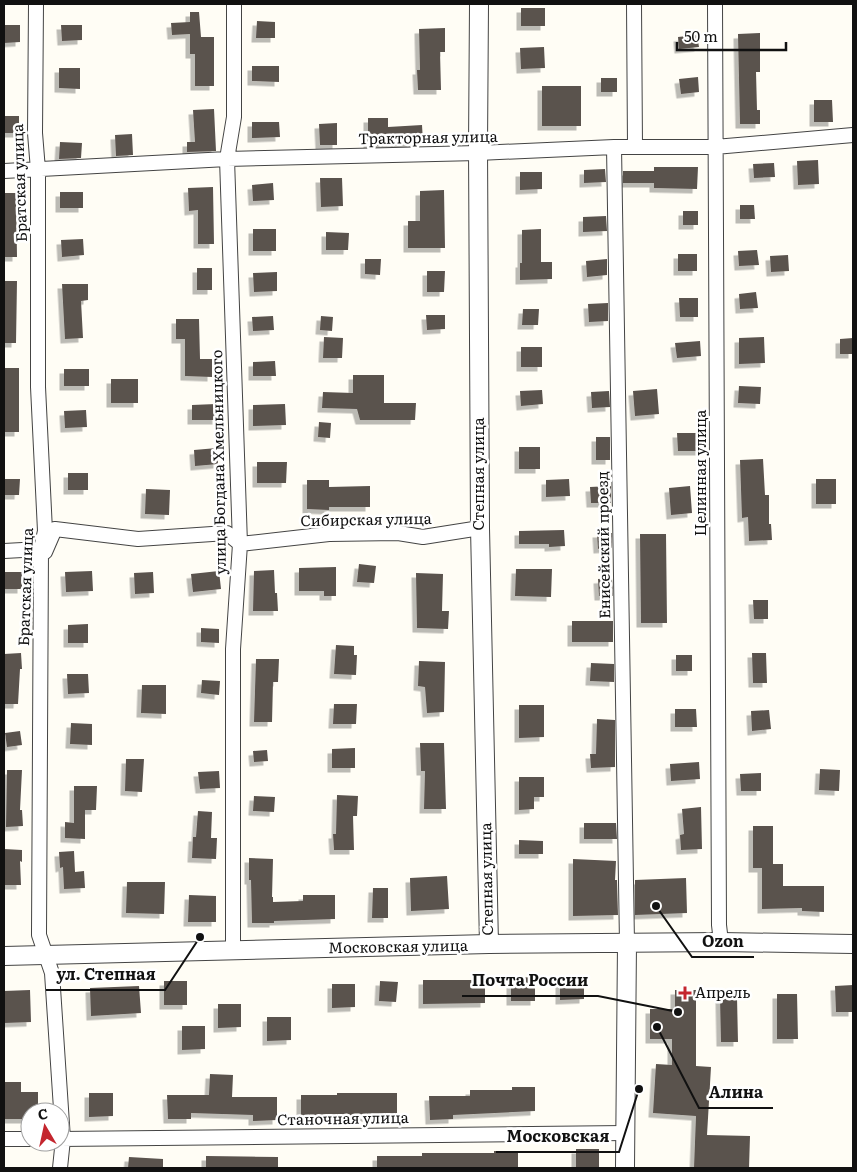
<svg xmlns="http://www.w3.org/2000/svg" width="857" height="1172" viewBox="0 0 857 1172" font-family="Literata,serif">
<defs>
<filter id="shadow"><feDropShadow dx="-4.5" dy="4.5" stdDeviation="0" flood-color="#0004"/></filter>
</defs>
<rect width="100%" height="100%" fill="#fffdf5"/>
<path fill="#5a524d" filter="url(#shadow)" d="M521 8H545V26H521Z
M190 12H199L201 37H214V86H195V54H190V34L172 35 171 23 190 22Z
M257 21 275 22V38H256Z
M4 25H20V42L4 43Z
M61 25H82V40L62 41Z
M445 28V52H440L441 90H418L417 70H420L419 29Z
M760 33V72H756L757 110H760V124H740L738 34Z
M697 35 699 47 679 49 678 37Z
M544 47 545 68 521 69 520 48Z
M252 66H279V82L252 81Z
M59 68H80V89L59 88Z
M698 77 699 92 681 94 679 79Z
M601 78H617V92H601Z
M542 86H581V126H542Z
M814 100H832L833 122H814Z
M214 109 216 151 187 152V142H195L193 110Z
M4 116H19V133H4Z
M368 118H388V127L422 125 423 142 368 147Z
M252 122H279L280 137 252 138Z
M337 123V145H320L319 124Z
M132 134 133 155 116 156 115 135Z
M60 142 82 143 81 158 59 159Z
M818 160 819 184 798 185 797 161Z
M774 163 775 177 754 178 753 164Z
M654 167H698L697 189 654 188V183H623V171H654Z
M605 169 606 182 584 183V170Z
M520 172H542V189L520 190Z
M320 178H342L343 206 321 207Z
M273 183 274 200 253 201 252 185Z
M213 187 214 244H198V210L189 211 188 188Z
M444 190 445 248H408V221H420V191Z
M60 192H83V208H60Z
M4 193H16L17 257H4Z
M740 205H754L755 219H740Z
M683 211H698V225H683Z
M606 216 607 231 583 232V217Z
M253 229H276V251H253Z
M541 229V262H552V279L520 280V263H522V230Z
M326 232 349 233 348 250H326Z
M83 239 84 255 62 257 61 240Z
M757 250 759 265 739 266 738 251Z
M678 254H697V271H678Z
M788 255 789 271 771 272 770 256Z
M365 259H381L380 275 365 274Z
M607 259V275L587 277 586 261Z
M197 268H212V290H197Z
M427 271H445L444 292H427Z
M277 272V291L254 292 253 273Z
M4 281H17L16 343H4Z
M62 284H88V300L81 301 83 338 65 339Z
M756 292 758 308 740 309 739 294Z
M679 298H698V317H680Z
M608 303V321L589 322 588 304Z
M523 309H539L538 325H522Z
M426 315H445V329L427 330Z
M273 316 274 330 253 331 252 317Z
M321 316 333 317 332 331 320 330Z
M176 319H199L200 359H212V377L185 376V339H176Z
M324 337 343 338 342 358H323Z
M764 337 765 363 739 364V338Z
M853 338V354H840V339Z
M700 341 701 356 677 358 675 343Z
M521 347H542V367H521Z
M275 361 276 376H253V362Z
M4 368H19V432H4Z
M64 369H89V386H64Z
M353 375H384V403H416L415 420H360L357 409 322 408 323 392 353 393Z
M111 379H138V403H111Z
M739 386 761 387 760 404 738 403Z
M657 389 659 414 635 416 633 391Z
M542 390 543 404 521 406 520 391Z
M609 391 610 407 592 408 591 392Z
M216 404 217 420H192V405Z
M285 404 286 425 253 426V405Z
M86 410 87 427 65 428 64 411Z
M319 422 331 423 330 438 318 437Z
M677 433H702L703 451H678Z
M596 437H610V460H596Z
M519 447H540V469H519Z
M217 448 218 464 195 466 194 450Z
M763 459 765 495H769V524H771L772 540 749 541 748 517 742 518 740 460Z
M257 462H287L286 483H257Z
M68 473H88V490H68Z
M4 479H20L19 495H4Z
M569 479 570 496 546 497V480Z
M816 479H836V504H816Z
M307 480H329V487L370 486V507H329V510L307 509Z
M611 486V503H591L590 487Z
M690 486 692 513 671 515 669 488Z
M146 489 170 490 169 515 145 514Z
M564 530 565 546 549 547V544H519V531Z
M597 533H612V548L598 549Z
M640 534H666L667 623H641Z
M359 564 376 566 374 583 357 582Z
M336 567V596H324V591H299V568Z
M516 569H552L551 597 515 596Z
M274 570 275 593H277L278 611H253L254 571Z
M92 571 93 591 66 592 65 572Z
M219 571 221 589 193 592 191 574Z
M4 572H22V589H4Z
M153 572 154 593 135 594 134 573Z
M416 573 443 574 442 611H449L448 629 417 628Z
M612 578 613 596H599L598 579Z
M753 600H768V619H754Z
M572 621H613V642H572Z
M88 624V643H68V625Z
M201 628 219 629V643L201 642Z
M336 645 354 646V655H357L356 675 334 674Z
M21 653 22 669H20L18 704H4V654Z
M752 653H766L767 683H753Z
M676 655H692V671H676Z
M256 659H279L278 682H273L272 722H254Z
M419 661 445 662 444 712 427 713 425 687 418 686Z
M591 663 614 664V682L590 681Z
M67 674H88L89 693 68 694Z
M202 680 220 681 219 695 201 693Z
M142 685H166V714L141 713Z
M334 704H357L356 724H333Z
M519 705H544V737L519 738Z
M675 709H696L697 727H675Z
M769 710 771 729 752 731 751 711Z
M597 719 615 720V767L591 768 590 754H596Z
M71 723 92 724V745L70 744Z
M20 731 22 745 7 747 5 733Z
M420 743H444L446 809H424L425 771H421Z
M355 748V768H332V749Z
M267 750 268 761 254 762 253 751Z
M126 759H144L142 792 125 791Z
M699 762 700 779 671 781 670 764Z
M820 769 840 770 839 791 819 790Z
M7 770H22L20 810H22L23 826 6 827Z
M219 771 220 788 200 789 198 772Z
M761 773V791H741L740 774Z
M519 777H544V797H534V809L519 810Z
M74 786H97L96 810H85V839L65 838V822L74 823Z
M337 795 358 796 357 816H353L354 850H334L333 834H336Z
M254 796 275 797 274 812 253 811Z
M701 807 702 849 681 850 680 835 684 834 682 809Z
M198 811 212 812 211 838H217L216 859 192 858 193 837H196Z
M584 823H616L617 839H584Z
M753 826H773V864H783V886H824V912L802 911V908L762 909V868H753Z
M519 840 543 841V854H519Z
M4 849 22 850V862L20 861 21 885H4Z
M74 851 75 872 84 871 85 888 64 889 63 867 60 868 59 852Z
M249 858 273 859 272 897H273V902L303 901V895H335V919L274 921V923H252L251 880H249Z
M573 859 616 861 615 880H617L618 915 573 916Z
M447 876 449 909 411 911 410 878Z
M686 878 687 913 635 915V880Z
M127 882H165L164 914 126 913Z
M373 888H388V918H372Z
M189 895 216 896V922H188Z
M560 976H584V999L560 1000Z
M535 977V1001H511V978Z
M423 980H485V1003L423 1004Z
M164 981H187V1005H164Z
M380 981 398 982 396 1002 379 1001Z
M332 984H355V1007L332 1008Z
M853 985V1012H836L835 986Z
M139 986 141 1013 91 1016 90 988Z
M30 990 31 1022 4 1023V991Z
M675 990H696V1066L711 1067 707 1135 750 1136 749 1168H694L696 1116 653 1113 656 1064 672 1065V1039H650V1009H675Z
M777 994H797L798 1039H777Z
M720 997H737L738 1042H721Z
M218 1004H241V1027L218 1028Z
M267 1017H291V1040L267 1041Z
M182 1026H205V1049L182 1050Z
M210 1074 233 1075 232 1097H277V1120L253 1121V1115L191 1113V1119H168L167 1095H209Z
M5 1082H21V1092H38V1112H30V1119H5Z
M512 1087H535V1111L453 1115V1119L430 1120 429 1096H470V1090H512Z
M89 1093H113V1116L89 1117Z
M337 1093H397V1117H324V1119H301V1095H337Z
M576 1149H599V1168H576Z
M494 1151H518V1168H377V1156H422V1153H494Z
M206 1156 278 1157V1168H206Z
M129 1157 163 1159V1168H128Z"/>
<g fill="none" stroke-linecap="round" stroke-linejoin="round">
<defs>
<path id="minor" d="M36 4 35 133 38 170V387L45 531 41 549 39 935 52 973 63 1139 60 1168
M634 4 635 147
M715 4 719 925 721 942
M614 147 627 943
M4 171 227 159 478 153 614 147H715L853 135
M4 551 41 549 45 552 55 529 138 539 227 533 240 544 329 534 398 533 423 537 480 528
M233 951V649L240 544 227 159 234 117V4
M4 1139H30
M60 1139 626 1133"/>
<path id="tertiary" d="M479 4 478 147 480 528 489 944
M4 956 489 944 721 942 853 944
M625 1168 627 943"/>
</defs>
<use href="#minor" stroke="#444" stroke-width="16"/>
<use href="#tertiary" stroke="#444" stroke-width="20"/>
<use href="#minor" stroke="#fff" stroke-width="14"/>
<use href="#tertiary" stroke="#fff" stroke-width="18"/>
</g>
<path fill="#c4262e" stroke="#fff" stroke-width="2" d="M682.5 985.5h5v5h5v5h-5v5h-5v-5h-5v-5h5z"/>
<g text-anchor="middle" stroke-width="5" stroke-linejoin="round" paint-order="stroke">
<g font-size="15" fill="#111" stroke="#fff">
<text transform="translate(428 138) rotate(-1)" y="5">Тракторная улица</text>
<text transform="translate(20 183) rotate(-92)" y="5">Братская улица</text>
<text transform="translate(219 462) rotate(-91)" y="5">улица Богдана Хмельницкого</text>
<text transform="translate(701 473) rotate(-90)" y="5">Целинная улица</text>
<text transform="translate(479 474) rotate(-90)" y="5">Степная улица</text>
<text transform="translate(366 520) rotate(-1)" y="5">Сибирская улица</text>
<text transform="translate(604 545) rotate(-91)" y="5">Енисейский проезд</text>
<text transform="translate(26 587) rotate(-88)" y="5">Братская улица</text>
<text transform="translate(487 879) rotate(-91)" y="5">Степная улица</text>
<text transform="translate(398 947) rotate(-1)" y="5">Московская улица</text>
<text transform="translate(343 1119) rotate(-1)" y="5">Станочная улица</text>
</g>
<g font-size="15" fill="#111" stroke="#fff" text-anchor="start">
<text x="695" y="998">Апрель</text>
</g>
</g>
<path fill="none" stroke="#111" stroke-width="2" d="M656 906L692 957H754M200 937L165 990H46M678 1012L598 996H462M657 1027L699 1108H773M639 1089L619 1152H496"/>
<g fill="#111" stroke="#fff" stroke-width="2">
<circle cx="656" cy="906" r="5"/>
<circle cx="200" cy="937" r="5"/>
<circle cx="678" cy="1012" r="5"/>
<circle cx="657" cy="1027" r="5"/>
<circle cx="639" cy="1089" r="5"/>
</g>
<g font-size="16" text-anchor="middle" font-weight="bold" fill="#111" stroke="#fff" stroke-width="5" stroke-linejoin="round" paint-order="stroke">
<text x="723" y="947">Ozon</text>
<text x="106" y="980">ул. Степная</text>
<text x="530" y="986">Почта России</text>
<text x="736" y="1098">Алина</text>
<text x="558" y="1142">Московская</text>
</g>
<rect width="857" height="1172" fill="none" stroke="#111111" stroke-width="10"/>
<g transform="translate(45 1127) rotate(351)"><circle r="24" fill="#ffffff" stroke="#a0a0a0"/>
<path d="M0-4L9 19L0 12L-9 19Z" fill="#c4262e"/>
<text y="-8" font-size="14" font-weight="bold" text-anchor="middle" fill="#111111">С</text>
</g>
<path d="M677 42v8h109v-8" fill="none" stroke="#111111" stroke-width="2.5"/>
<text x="684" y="42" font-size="15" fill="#111111" stroke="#ffffff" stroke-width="4" paint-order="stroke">50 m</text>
</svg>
